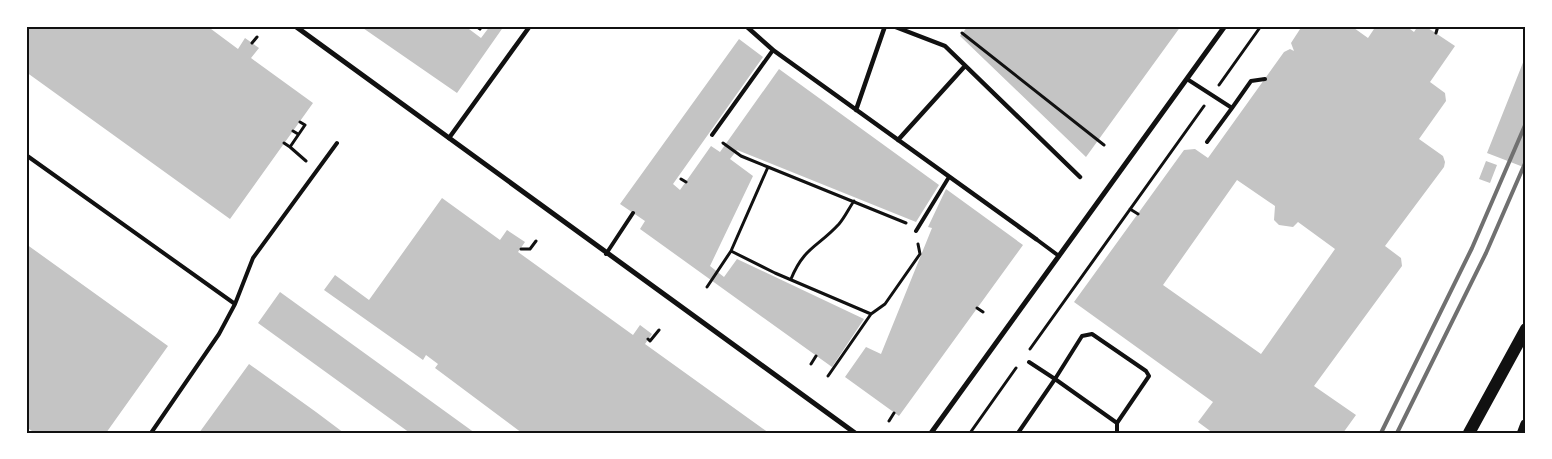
<svg xmlns="http://www.w3.org/2000/svg" width="1552" height="459" viewBox="0 0 1552 459" font-family="Raleway,sans-serif">
<rect width="100%" height="100%" fill="#fff"/>
<path fill="#c4c4c4" fill-rule="evenodd" d="M26 26H207L238 49 245 38 259 48 251 58 313 103 230 219 26 72Z
M360 26H465L481 38 490 26H504L457 93Z
M968 26H1181L1086 157 960 36Z
M1302 26H1348L1347 28H1354L1368 38 1376 26H1406L1414 32 1418 26H1425L1455 46 1430 82 1445 93 1446 101 1419 139 1443 156 1445 162 1444 167 1385 246 1401 258 1402 266 1314 386 1356 415 1343 433H1213L1198 422 1213 402 1074 302 1184 150 1195 149 1208 158 1284 52 1290 49 1294 51 1291 43ZM1237 180 1275 206 1274 220 1279 225 1293 227 1298 222 1335 249 1261 354 1163 285Z
M739 39 763 57 673 184 680 190 711 146 720 152 779 69 939 185 916 222 737 150 730 159 753 176 710 266 724 277 737 259 864 319 832 367 640 229 645 221 620 204Z
M1526 55V168L1487 153Z
M1486 161 1497 165 1490 183 1479 179Z
M946 189 1023 245 899 416 845 377 866 347 881 354 932 228 928 227Z
M442 198 500 240 507 230 525 242 518 252 633 335 640 325 652 334 645 344 769 433H522L435 368 438 364 426 355 423 360 324 290 335 275 369 300Z
M26 244 168 346 106 433H35L26 427Z
M280 292 475 433H410L258 323Z
M249 364 316 412 344 433H199Z"/>
<g fill="none" stroke-linecap="round" stroke-linejoin="round">
<path stroke="#111" stroke-width="3" d="M476 26 480 29 482 26
M962 33 1104 145
M1436 33 1438 26
M252 43 257 37
M1219 85 1261 26
M300 122 305 125 290 147 306 161
M293 131 298 134
M284 143 290 147
M723 143 741 156 768 167
M681 179 686 182
M1130 209 1138 214
M521 249H530L536 241
M731 251 775 273 871 314
M791 279C804 247 818 247 839 224 845 217 849 208 854 201
M707 287 731 251 768 167 906 223
M977 308 983 312
M648 339 650 341 659 330
M1030 349 1204 106
M811 364 816 356
M828 376 871 314 885 304 920 254 918 244
M889 421 894 413
M970 433 1016 368"/>
<path stroke="#111" stroke-width="4" d="M1187 79 1232 108 1251 81 1265 79
M712 135 773 50
M1207 142 1232 108
M26 155 235 304
M916 231 949 177
M1036 239 1059 256
M606 254 633 213
M1117 423 1055 379 1082 336 1092 334 1146 371 1149 376 1117 423V433
M151 433 219 334 235 304 253 258 337 143
M1018 433 1055 379 1029 362"/>
<path stroke="#111" stroke-width="4.5" d="M746 26 773 50 1036 239
M893 26 945 46 1080 177
M856 110 885 26
M449 138 530 26
M898 140 965 66"/>
<path stroke="#111" stroke-width="5" d="M295 26 855 433
M931 433 1225 26"/>
<path stroke="#111" stroke-width="12" d="M1469 433 1526 329
M1523 433 1526 425"/>
<path stroke="#707070" stroke-width="4" d="M1381 433 1472 248 1526 123
M1397 433 1486 253 1526 161"/>
</g>
<rect width="1552" height="459" fill="none" stroke="#ffffff" stroke-width="55"/>
<rect x="28" y="28" width="1496" height="404" fill="none" stroke="#111" stroke-width="2"/>
</svg>
